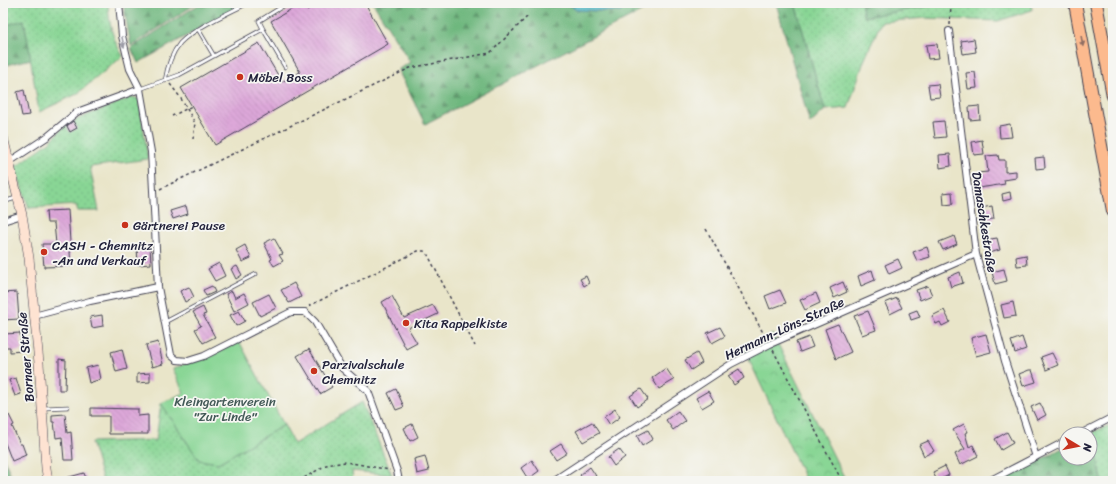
<svg xmlns="http://www.w3.org/2000/svg" width="1116" height="484" viewBox="0 0 1116 484" font-family="Sriracha,sans-serif">
<defs>
<pattern id="grass-dots" width="8" height="8" patternUnits="userSpaceOnUse"><rect width="8" height="8" fill="#89d695"/><path d="M2 2h.1M6 6h.1" fill="none" stroke="#76b781" stroke-width="1.8" stroke-linecap="round"/></pattern>
<pattern id="forest-firs" width="22" height="20" patternUnits="userSpaceOnUse"><rect width="22" height="20" fill="#6eb77e"/><path d="M5 1l3.5 6h-7zM16 11l3.5 6h-7z" fill="#5a9468"/></pattern>
<pattern id="park-crowns" width="20" height="18" patternUnits="userSpaceOnUse"><rect width="20" height="18" fill="#89d695"/><path d="M2 6a3 3 0 1 1 6 0M12 15a3 3 0 1 1 6 0" fill="none" stroke="#76b781"/></pattern>
<pattern id="water-waves" width="16" height="10" patternUnits="userSpaceOnUse"><rect width="16" height="10" fill="#44b3c0"/><path d="M0 5q4-4 8 0t8 0" fill="none" stroke="#38919d"/></pattern>
<pattern id="building-back-hatch" width="6" height="6" patternUnits="userSpaceOnUse"><rect width="6" height="6" fill="#dda7d9"/><path d="M-1 5l2 2M0 0l6 6M5-1l2 2" fill="none" stroke="#bd8fbb"/></pattern>
</defs>
<rect width="100%" height="100%" fill="#f6f6f2"/>
<filter id="ink" filterUnits="userSpaceOnUse"><feTurbulence type="fractalNoise" baseFrequency=".025" numOctaves="2"/><feDisplacementMap in="SourceGraphic" scale="8" xChannelSelector="R" yChannelSelector="G"/><feConvolveMatrix kernelMatrix="1 2 1 2 8 2 1 2 1" color-interpolation-filters="sRGB"/></filter>
<filter id="wash" filterUnits="userSpaceOnUse"><feTurbulence type="fractalNoise" baseFrequency=".012" numOctaves="4" result="noise"/><feDisplacementMap in="SourceGraphic" scale="16" xChannelSelector="R" yChannelSelector="G"/><feGaussianBlur stdDeviation="0.9" result="paint"/><feColorMatrix in="noise" values="0 0 0 0 0 0 0 0 0 0 0 0 0 0 0 0 0 1.4 0 .05"/><feComposite in="paint" operator="in"/></filter>
<g filter="url(#wash)">
<rect width="100%" height="100%" fill="#e9e5c9"/>
<path fill="url(#grass-dots)" stroke="#567c68" d="M3 3H108C109 24 112 38 123 56L77 94 39 112 24 20 3 26Z
M795 3H861L864 17 930 6V3H1031L1032 10 998 21 925 18 881 22 864 61 848 108 825 110Z
M132 97 139 99 148 159 90 167 99 211H78L76 205 29 208 15 167 51 141 66 124Z
M362 402 392 475 352 471 353 481H103L91 442 156 440 161 403 199 460 218 463 284 425 294 444Z
M1113 424V481H1102L1093 432Z"/>
<path fill="url(#forest-firs)" stroke="#486c5c" d="M123 3H197L131 46Z
M201 3H246L138 63 131 48Z
M373 3H567L576 10 621 12 629 3H658L425 124 400 74 399 69 410 62Z
M776 3H795L825 110 810 124Z
M861 3H930V6L864 17Z
M24 20 31 59 3 66V26Z
M1093 432 1102 481H1000L1066 446V458H1090L1089 434Z
M3 456 13 481H3Z"/>
<path fill="url(#park-crowns)" stroke="#567c68" d="M773 334 846 481H806L744 349Z"/>
<path fill="#89d695" stroke="#567c68" d="M238 339 284 425 218 463 199 460 161 403 184 393 173 369 204 356Z"/>
<path fill="url(#water-waves)" stroke="#336a7e" d="M567 3H629L621 12 576 10Z"/>
<g id="blocks">
<path fill="url(#building-back-hatch)" d="M302 3H304L307 10 319 3H365L388 44 215 145 181 88 259 43 282 82 300 72 271 21Z
M974 39 976 52 963 54 961 41Z
M937 44 939 58 928 59 926 45Z
M975 72 977 88 968 89 966 73Z
M938 84 940 97 930 98 928 85Z
M24 90 29 115 22 116 17 92Z
M979 106 980 119 970 120 969 107Z
M73 121 77 128 70 132 67 126Z
M944 121 946 137 935 138 933 122Z
M1010 124 1012 137 1000 138 999 126Z
M982 140 984 154 974 155 972 142Z
M950 154 951 166 940 168 939 155Z
M998 155 999 160H1005V172L1016 171V178L1004 180 1005 184 979 188 977 173 988 172 986 156Z
M1044 157 1045 168 1036 169 1035 158Z
M952 192 953 204 944 205 943 193Z
M1010 192 1011 199 1003 201 1002 194Z
M186 206 188 214 173 219 170 211Z
M992 206 994 219 983 220 981 208Z
M68 210 70 242H71V252H70L71 266 44 267 42 244H56L54 223H47L46 211Z
M954 236 957 244 943 250 939 242Z
M274 238 283 254 279 255 283 261 274 266 270 260 272 259 264 243Z
M997 238 1000 250 988 253 985 240Z
M245 245 251 258 242 262 236 250Z
M150 246 151 264 138 265 137 247Z
M927 247 930 257 917 261 913 252Z
M1026 255 1027 265 1017 266 1016 257Z
M898 259 902 268 889 274 885 265Z
M219 263 225 276 215 281 208 269Z
M237 266 242 275 236 279 231 269Z
M1004 269 1007 281 995 284 992 272Z
M872 270 875 280 861 286 858 276Z
M960 272 963 283 951 287 948 277Z
M586 276 589 283 584 286 580 279Z
M843 282 847 292 834 298 830 288Z
M294 283 301 297 289 303 281 290Z
M212 286 215 292 206 296 203 290Z
M928 286 932 295 920 300 916 290Z
M189 287 194 297 185 302 180 291Z
M780 290 786 303 770 309 765 296Z
M232 291 235 298 244 293 249 303 234 311 226 294Z
M17 292 19 319 3 320V293Z
M816 293 820 303 805 310 800 300Z
M269 294 276 308 260 316 253 302Z
M392 296 404 318 433 305 438 314 408 328 417 343 406 349 382 302Z
M897 298 902 308 890 314 885 303Z
M1013 302 1016 316 1004 318 1001 305Z
M203 307 206 314 203 315 215 337 203 343 195 329 201 326 193 312Z
M917 310 920 317 911 320 909 313Z
M944 310 950 322 942 326 940 322 936 324 932 316Z
M239 311 245 321 236 326 230 315Z
M868 311 876 330 862 335 854 316Z
M102 315 103 326 92 328 90 317Z
M838 324 851 352 836 359 825 329Z
M720 327 725 336 712 343 707 333Z
M20 333 22 351 10 352V347H5L4 334Z
M986 334 991 352 976 356 971 338Z
M809 337 813 347 800 352 796 342Z
M1022 337 1026 349 1015 353 1011 341Z
M158 342 163 364 152 367 146 345Z
M122 349 127 369 116 372 111 352Z
M309 349 332 387 320 394 297 356Z
M697 353 702 363 691 370 685 360Z
M1052 353 1058 365 1046 370 1041 357Z
M59 359 66 360 65 390H59Z
M98 365 101 379 89 383 86 368Z
M666 368 674 380 659 389 652 378Z
M739 369 744 378 734 385 728 376Z
M1029 370H1032L1036 382 1023 386 1019 374Z
M150 373V382L137 383V374Z
M16 378 21 394 15 396 9 380Z
M396 389 404 407 396 410 388 393Z
M641 389 648 399 637 407 630 396Z
M708 391 714 401 702 408 696 398Z
M1040 403 1046 415 1037 420 1031 407Z
M91 408 138 409V416L148 415V434H109V416H91Z
M615 409 620 417 609 425 604 417Z
M678 411 685 421 673 430 666 420Z
M65 414 67 433 71 432 73 460H64L62 437 56 438 54 422H52V415Z
M9 415 14 425 12 426 20 444H22L26 455 12 461 3 438V417Z
M592 422 599 433 583 442 576 431Z
M412 424 418 437 410 441 404 428Z
M964 424 968 432 965 433 969 447 973 445 978 456 960 465 955 454 965 449 953 430Z
M648 430 653 439 642 446 637 436Z
M1007 432 1013 443 1001 450 995 439Z
M928 441 934 451 924 456 919 445Z
M561 444 567 453 556 460 550 451Z
M619 449 625 457 614 466 608 457Z
M425 456 429 471 417 474 414 459Z
M532 460 539 471 528 479 521 468Z
M945 466 949 475 937 481 933 472Z
M590 467 596 476 588 481H584L580 475Z
M84 473 87 481H63L62 479Z"/>
</g>
</g>
<g filter="url(#ink)">
<use href="#blocks" fill-opacity="0" stroke="#403f50" stroke-width="1"/>
<g fill="none" stroke-linecap="round" stroke-linejoin="round">
<defs>
<path id="lane" d="M198 29 214 56
M263 29 285 67
M165 81C167 68 172 53 180 43 194 28 229 13 248 3
M140 89 179 75 263 29 259 21 288 3
M3 202 16 198
M165 322 256 274
M44 408 68 407"/>
<path id="street" d="M119 3 122 36 130 69 140 89 151 152 158 287 171 355 177 360 188 361 204 356 291 312H305L315 322 342 368 368 391 397 471 399 481
M949 31 976 254 1005 361 1036 457
M9 162 47 137 77 112 140 89
M3 221 22 215
M34 316 90 301 158 287
M1080 434 1113 417
M553 481 731 364 770 344 976 254
M989 481 1066 441"/>
<path id="secondary" d="M3 137 22 215 29 258 39 363 46 468 48 481"/>
<path id="highway" d="M1075 3 1113 211
M1096 3 1113 96"/>
</defs>
<use href="#lane" stroke="#403f50" stroke-width="4.5"/>
<use href="#street" stroke="#403f50" stroke-width="8"/>
<use href="#secondary" stroke="#403f50" stroke-width="10"/>
<use href="#highway" stroke="#403f50" stroke-width="14"/>
<path stroke="#403f50" stroke-width="1.5" stroke-dasharray="3 3" stroke-linecap="butt" d="M950 25 951 3
M170 84 180 97 195 123 193 139
M172 116 192 106
M160 189 410 68 490 53 528 16
M706 229 766 338
M309 306 418 251H424L428 255 475 346
M773 350 842 481
M299 481 326 465 346 462 390 470"/>
<use href="#lane" stroke="#fff" stroke-width="3"/>
<use href="#street" stroke="#fff" stroke-width="6"/>
<use href="#secondary" stroke="#fee3d2" stroke-width="9"/>
<use href="#highway" stroke="#fcba8e" stroke-width="12"/>
</g>
<defs><path id="oneway-solid" d="M-6-.8H1V-3.2L6.5 0L1 3.2V.8H-6Z"/></defs>
<use fill="#8f6e64" href="#oneway-solid" transform="translate(1082 41) rotate(80)"/>
<use fill="#9c9ca7" href="#oneway-solid" transform="translate(123 42) rotate(78)"/>
</g>
<g fill="#c8321e" stroke="#f6f6f2" stroke-width="1.5">
<circle cx="240" cy="77" r="4"/>
<circle cx="125" cy="225" r="4"/>
<circle cx="44" cy="252" r="4"/>
<circle cx="406" cy="323" r="4"/>
<circle cx="314" cy="371" r="4"/>
</g>
<g text-anchor="middle" stroke-width="3.5" stroke-linejoin="round" paint-order="stroke">
<g font-size="13" fill="#22223b" stroke="#f6f6f2" text-anchor="start">
<text x="248" y="82">Möbel Boss</text>
<text x="133" y="230">Gärtnerei Pause</text>
<text x="52" y="250">CASH - Chemnitz<tspan x="52" dy="15">-An und Verkauf</tspan></text>
<text x="414" y="328">Kita Rappelkiste</text>
<text x="322" y="369">Parzivalschule<tspan x="322" dy="15">Chemnitz</tspan></text>
</g>
<g font-size="13" fill="#22223b" stroke="#f6f6f2">
<text transform="translate(985 222) rotate(81)" y="5">Damaschkestraße</text>
<text transform="translate(784 328) rotate(-25)" y="5">Hermann-Löns-Straße</text>
<text transform="translate(25 357) rotate(-95)" y="5">Bornaer Straße</text>
</g>
<g font-size="13" fill="#415856" stroke="#f6f6f2">
<text x="225" y="406">Kleingartenverein<tspan x="225" dy="15">"Zur Linde"</tspan></text>
</g>
</g>
<rect width="1116" height="484" fill="none" stroke="#f6f6f2" stroke-width="16"/>
<g transform="translate(1078 446) rotate(100)"><circle r="19" fill="#f6f6f2" stroke="#a1a1a9"/>
<path d="M0-3L7 15L0 10L-7 15Z" fill="#c8321e"/>
<text y="-6" font-size="11" font-weight="bold" text-anchor="middle" fill="#22223b">N</text>
</g>
</svg>
